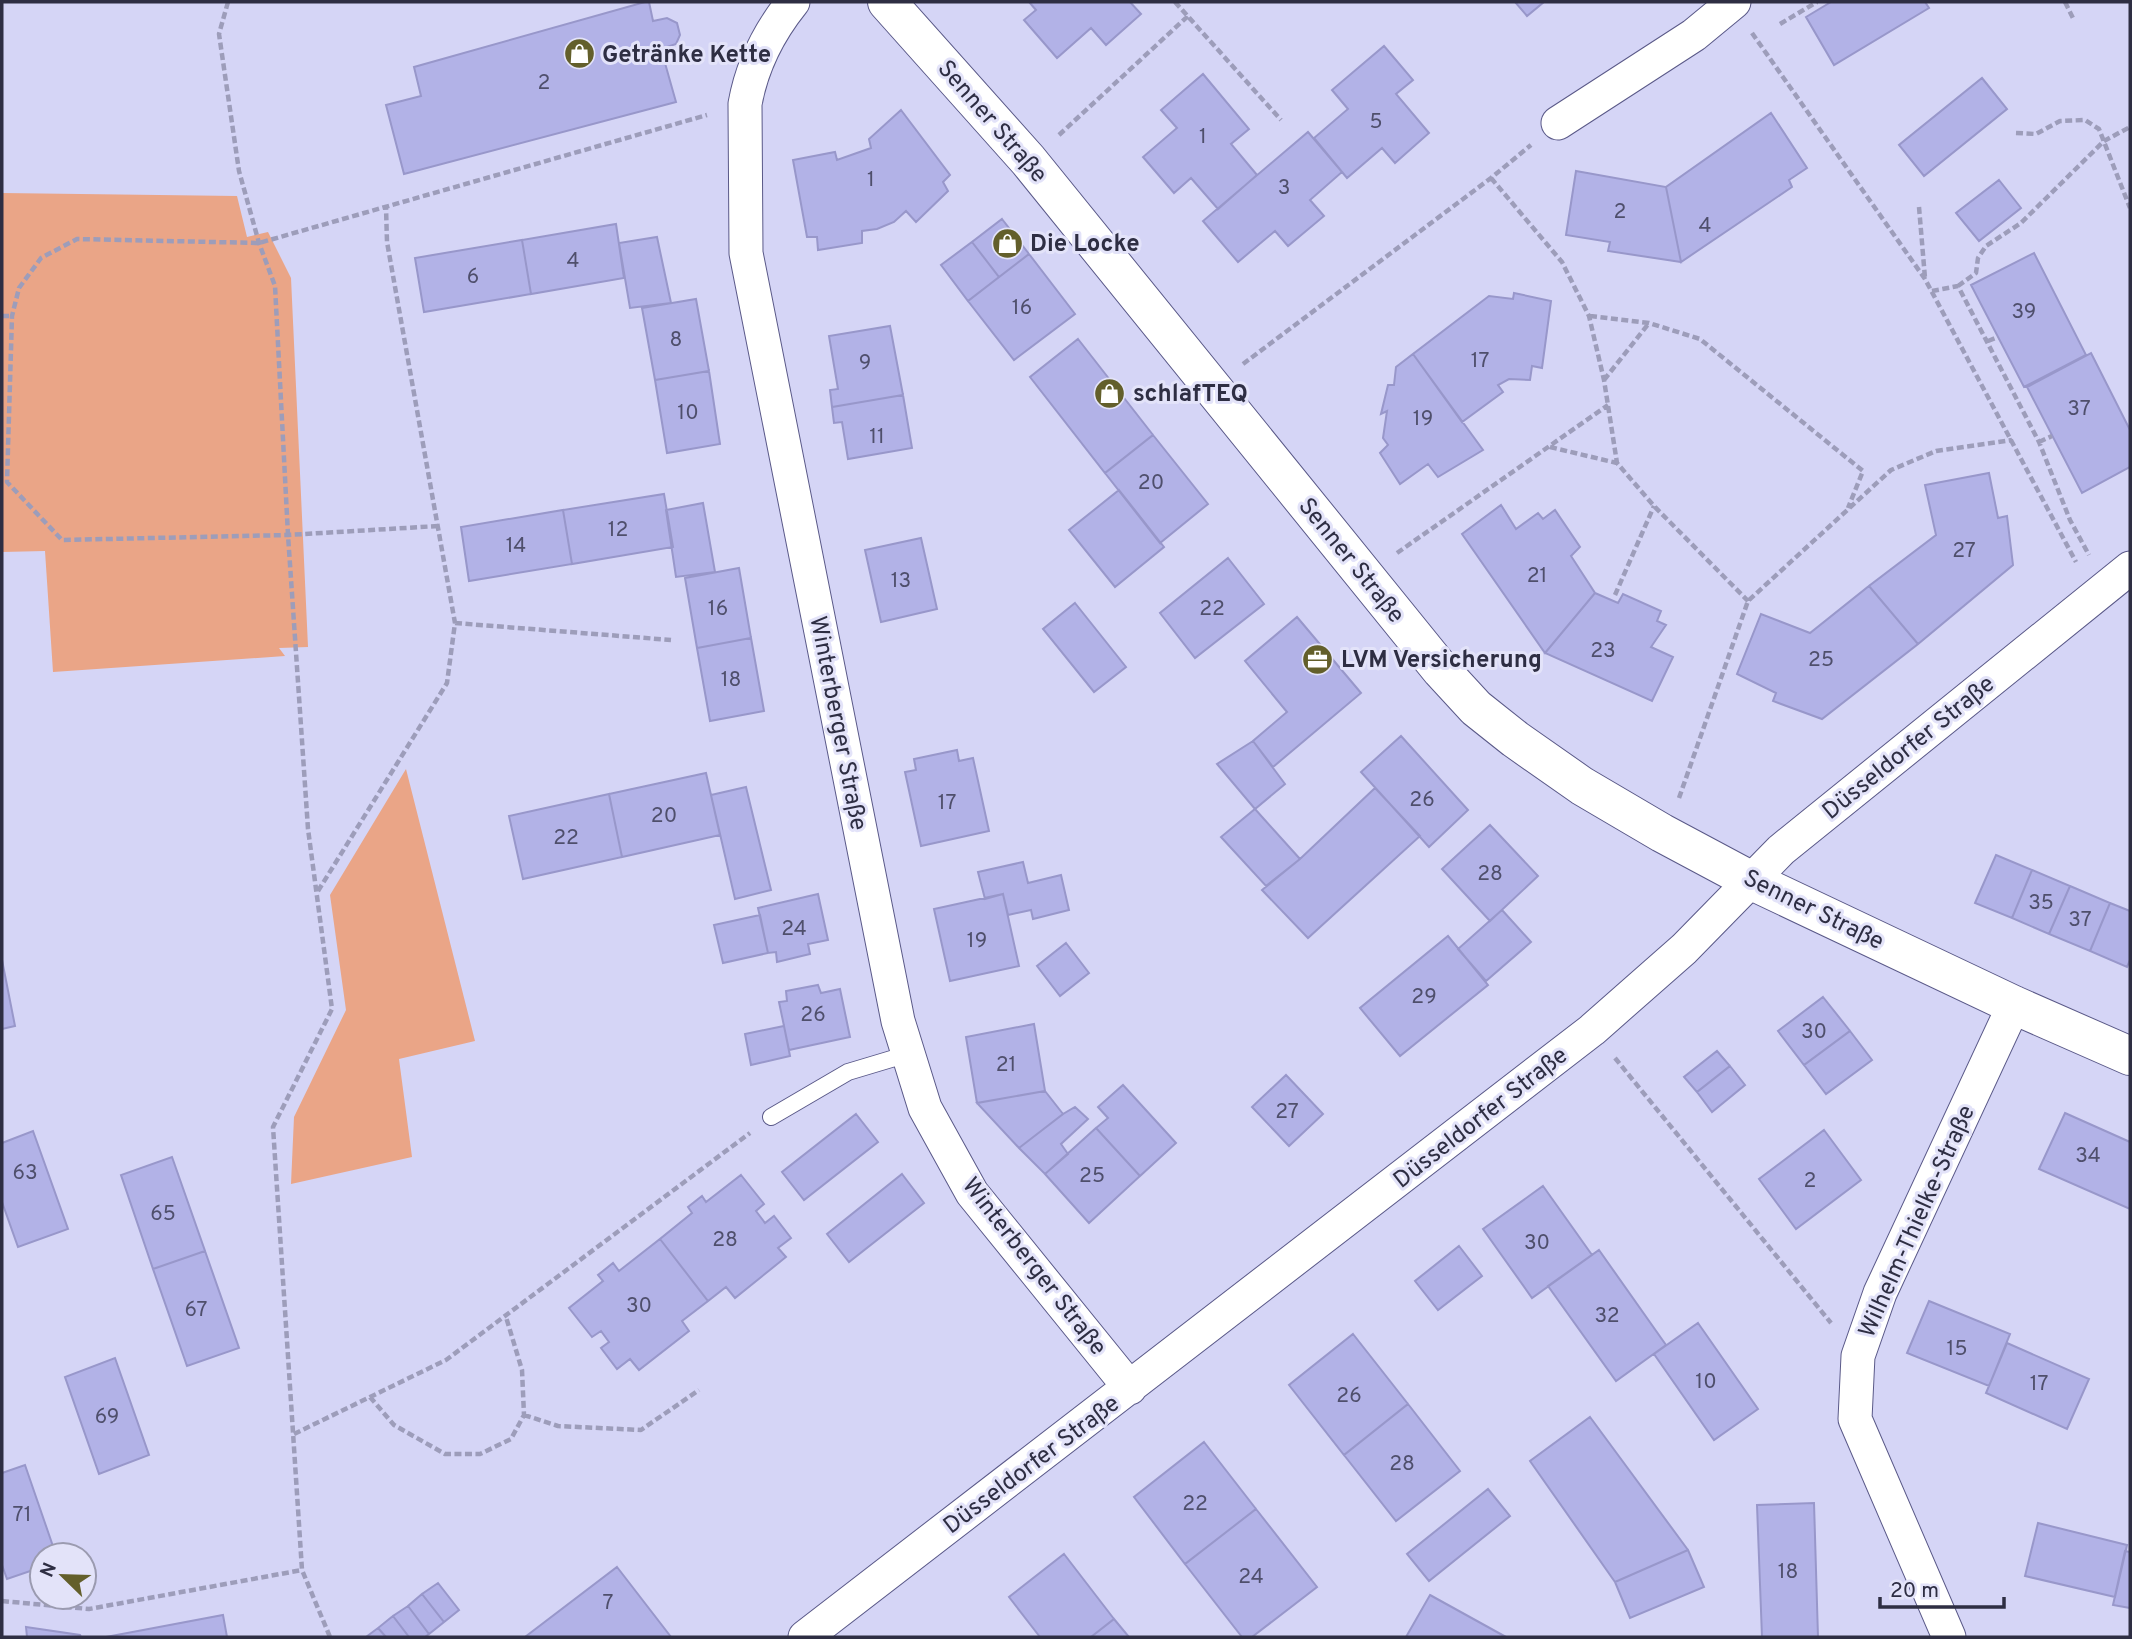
<svg xmlns="http://www.w3.org/2000/svg" width="2132" height="1639" viewBox="0 0 2132 1639" font-family="Overpass,sans-serif">
<rect width="100%" height="100%" fill="#d5d5f6"/>
<path fill="#eaa587" d="M2 193 237 196 247 237 268 232 291 278 308 647 279 648 285 656 53 672 45 551 2 552Z
M406 769 475 1041 399 1059 412 1157 291 1184 294 1117 346 1010 330 895Z"/>
<path fill="#b2b2e7" stroke="#9897ca" stroke-width="2" d="M645 2H649L653 21 667 18 677 23 680 35 676 44 661 49 676 102 404 174 386 105 421 96 414 67Z
M1029 2H1130L1141 14 1106 45 1091 28 1057 58 1024 20 1036 10Z
M1515 2H1544L1527 16Z
M1831 2H1925L1929 8 1834 65 1806 17Z
M1384 46 1413 80 1396 94 1429 133 1395 163 1382 148 1347 178 1314 138 1348 109 1332 90Z
M1203 74 1249 129 1231 144 1257 175 1218 209 1191 178 1174 193 1143 157 1177 128 1161 110Z
M1982 78 2007 109 1924 176 1899 145Z
M901 110 950 175 943 182 948 191 916 222 906 211 894 222 877 229 862 231V243L818 250 817 237H807L793 160 835 152 837 160 871 148 869 139Z
M1771 113 1807 168 1789 180 1792 187 1681 262 1666 187Z
M1308 132 1342 172 1310 200 1324 216 1288 246 1275 231 1238 262 1203 221Z
M1576 171 1666 187 1681 262 1608 251 1610 242 1566 235Z
M1999 180 2021 208 1979 241 1956 213Z
M1002 219 1029 254 999 277 972 242Z
M616 224 624 278 531 294 522 240Z
M657 237 671 303 630 308 619 243Z
M522 240 531 294 424 312 415 258Z
M972 242 999 277 968 301 941 265Z
M2034 253 2086 355 2024 387 1971 285Z
M1029 254 1075 314 1014 360 968 301Z
M1514 293 1551 301 1542 368 1532 366 1530 380 1509 379 1498 385 1503 392 1462 422 1413 354 1489 296 1513 299Z
M696 299 709 371 655 380 642 308Z
M890 326 903 395 832 407 830 390 838 389 829 336Z
M1078 339 1153 435 1105 473 1030 377Z
M2091 353 2130 430V467L2082 493 2027 387Z
M1413 354 1483 450 1438 477 1428 464 1400 484 1380 453 1388 445 1383 438 1387 411 1381 414 1388 385H1394L1396 367Z
M709 371 720 444 667 453 655 380Z
M903 395 912 448 848 459 842 422 834 423 832 407Z
M1153 435 1208 504 1160 543 1105 473Z
M1989 473 1998 518 2007 516 2013 565 1918 644 1869 586 1936 535 1925 485Z
M1119 490 1164 547 1115 587 1069 530Z
M664 494 673 547 572 564 563 510Z
M703 503 715 572 676 577 666 510Z
M1501 505 1516 529 1538 513 1543 519 1555 510 1580 547 1571 556 1595 593 1545 653 1462 534Z
M563 510 572 564 469 581 461 527Z
M921 538 937 609 881 622 865 550Z
M1228 558 1264 604 1195 658 1160 613Z
M739 568 751 638 697 648 685 578Z
M1869 586 1918 644 1822 719 1773 701 1776 693 1737 674 1761 614 1810 633Z
M1595 593 1618 603 1623 594 1661 611 1657 621 1666 625 1651 647 1673 657 1652 701 1545 653Z
M1075 603 1126 667 1094 692 1043 629Z
M1297 617 1361 693 1273 767 1253 741 1287 712 1245 661Z
M751 638 764 711 710 721 697 648Z
M1401 736 1468 810 1429 847 1361 772Z
M1253 741 1285 784 1255 809 1217 764Z
M957 750 959 761 973 758 989 831 921 846 905 772 916 770 914 759Z
M706 773 720 835 622 857 609 794Z
M746 787 771 890 735 899 711 795Z
M1375 788 1420 836 1308 938 1262 890 1300 859Z
M609 794 622 857 523 879 509 816Z
M1255 809 1300 859 1266 886 1221 837Z
M1490 825 1538 876 1490 921 1442 869Z
M1996 855 2032 870 2012 918 1975 903Z
M1023 862 1028 883 1061 875 1069 910 1033 919 1031 910 1008 915 1003 894 985 899 978 872Z
M2032 870 2070 886 2049 934 2012 918Z
M2070 886 2110 903 2090 951 2049 934Z
M818 894 828 940 808 944 810 954 777 962 776 952 768 953 758 908Z
M1003 894 1019 966 950 981 934 909Z
M2110 903 2130 911V960L2127 967 2090 951Z
M1502 910 1531 942 1486 981 1458 949Z
M760 915 768 953 723 963 714 925Z
M1448 936 1488 985 1400 1056 1360 1008Z
M1066 943 1089 973 1060 996 1037 966Z
M2 960 15 1026 2 1029Z
M818 985 821 993 840 989 850 1037 789 1050 779 1002 787 1001 786 991Z
M1823 997 1850 1031 1804 1065 1778 1031Z
M1034 1024 1045 1091 977 1103 966 1037Z
M784 1026 790 1056 751 1065 745 1034Z
M1850 1031 1872 1060 1826 1094 1804 1065Z
M1717 1051 1730 1066 1697 1092 1684 1077Z
M1730 1066 1745 1085 1712 1112 1697 1092Z
M1286 1075 1323 1114 1289 1146 1252 1107Z
M1123 1085 1176 1143 1140 1176 1096 1128 1108 1118 1098 1107Z
M1045 1091 1063 1114 1019 1148 977 1103Z
M1075 1107 1088 1119 1061 1144 1068 1154 1045 1174 1019 1148 1063 1114Z
M2065 1113 2130 1142V1209L2039 1169Z
M856 1114 878 1142 804 1200 782 1172Z
M1096 1128 1140 1176 1089 1223 1045 1174Z
M1824 1130 1861 1180 1796 1229 1759 1179Z
M33 1131 68 1229 18 1247 2 1202V1143Z
M172 1157 205 1251 153 1269 121 1175Z
M902 1174 924 1203 849 1262 827 1234Z
M741 1175 764 1204 756 1211 765 1223 774 1216 791 1238 778 1248 786 1257 735 1298 726 1287 708 1301 660 1239 692 1213 688 1207 702 1196 706 1202Z
M1543 1186 1592 1255 1532 1298 1483 1229Z
M660 1239 708 1301 682 1321 689 1331 639 1370 630 1359 617 1369 601 1348 609 1342 601 1331 592 1337 569 1308 603 1281 598 1275 613 1263 619 1271Z
M1459 1246 1482 1276 1438 1310 1415 1281Z
M1599 1250 1666 1345 1616 1381 1548 1286Z
M205 1251 239 1348 187 1366 153 1269Z
M1929 1301 2010 1334 1989 1386 1907 1353Z
M1698 1323 1758 1409 1714 1440 1654 1354Z
M1353 1334 1408 1404 1344 1455 1289 1385Z
M2007 1343 2089 1379 2067 1429 1986 1393Z
M115 1358 149 1455 99 1474 65 1377Z
M1408 1404 1460 1471 1396 1521 1344 1455Z
M1590 1417 1688 1550 1615 1582 1530 1461Z
M1204 1442 1256 1509 1185 1564 1134 1497Z
M25 1465 56 1555H42V1567L7 1579 2 1565V1473Z
M1488 1489 1510 1516 1429 1581 1407 1554Z
M1814 1503 1818 1637H1762L1757 1505Z
M1256 1509 1317 1587 1252 1637H1242L1185 1564Z
M2038 1523 2127 1545 2115 1597 2025 1576Z
M1688 1550 1704 1587 1630 1618 1615 1582Z
M2125 1551 2130 1552V1608L2113 1605Z
M1064 1554 1114 1619 1091 1637H1040L1009 1597Z
M617 1567 671 1637H525Z
M438 1583 459 1610 444 1622 422 1594Z
M422 1594 444 1622 429 1634 408 1606Z
M1430 1595 1506 1637H1406Z
M408 1606 429 1634 425 1637H409L393 1616Z
M223 1615 227 1637H106L175 1624Z
M393 1616 409 1637H386L378 1628Z
M1114 1619 1129 1637H1091Z
M26 1627 80 1635 81 1637H27Z
M378 1628 386 1637H366Z"/>
<g fill="none" stroke-linecap="round" stroke-linejoin="round">
<defs>
<path id="lane" d="M771 1117 848 1072 908 1054"/>
<path id="street" d="M793 2C768 33 752 65 745 104L746 253 898 1021 925 1108 972 1193 1130 1388
M1558 123 1694 35 1734 2
M805 1637 1592 1030 1684 949 1781 850 2130 568
M1949 1637 1855 1419 1858 1356 1880 1293 2014 1005"/>
<path id="secondary" d="M887 2 1028 160 1441 670 1476 708 1515 739 1582 786 1662 833 1750 880 2014 1005 2130 1056"/>
</defs>
<use href="#lane" stroke="#5a5988" stroke-width="18"/>
<use href="#street" stroke="#5a5988" stroke-width="35"/>
<use href="#secondary" stroke="#5a5988" stroke-width="40"/>
<path stroke="#9d9dba" stroke-width="4.5" stroke-dasharray="7 3.5" stroke-linecap="butt" d="M228 2 219 34 239 171 259 243 275 286 288 535 308 829 332 1009 273 1127 302 1570 330 1637
M1175 2 1281 120
M2065 2 2074 20
M1780 24 1817 2
M1752 33 1925 279 2076 562
M2016 133 2036 134 2060 121 2085 120 2099 129 2130 208
M1059 135 1188 16
M1491 178 1562 262 1589 316 1604 380 1617 463 1654 506 1748 601
M1919 207 1925 278
M1958 286 1976 273 1978 258 1986 246 2021 223 2104 141 2130 127
M1932 291 1958 286 2039 442 2070 520 2089 555
M2 316H12
M1590 316 1649 323 1700 339 1863 471 1848 508
M1988 341 1998 337
M1243 364 1491 178 1531 145
M1604 380 1649 323
M2039 442 2052 436
M1550 447 1617 463
M438 526 288 535 62 540 7 482 12 316 19 288 41 258 77 239 259 243 707 115
M1397 553 1608 405
M1615 595 1654 506
M455 623 671 640
M1679 798 1748 601 1891 470 1936 451 2012 440
M318 891 447 683 455 623 387 242 386 207
M1615 1058 1831 1323
M370 1397 394 1425 445 1454H480L511 1439 524 1415 522 1370 506 1317
M524 1415 558 1426 641 1430 699 1390
M294 1434 446 1360 750 1133
M2 1601 89 1609 302 1570"/>
<use href="#lane" stroke="#fff" stroke-width="16"/>
<use href="#street" stroke="#fff" stroke-width="33"/>
<use href="#secondary" stroke="#fff" stroke-width="38"/>
</g>
<defs>
<symbol id="shop-disc" viewBox="-11 -11 22 22"><circle r="9.5" fill="#635f2b" stroke="#e3e3f9"/><path d="M-5-2.5h2.3a2.7 3.5 0 0 1 5.4 0H5L5.5 6h-11ZM-1.5-2.5h3a1.5 2.3 0 0 0-3 0Z" fill="#fff"/></symbol>
<symbol id="office-disc" viewBox="-11 -11 22 22"><circle r="9.5" fill="#635f2b" stroke="#e3e3f9"/><path d="M-6-3h4V-5.5h4V-3h4V5H-6ZM-1-4.5V-3h2v-1.5ZM-6 0V1H6V0Z" fill="#fff"/></symbol>
</defs>
<g fill-rule="evenodd">
<use href="#shop-disc" x="562" y="36" width="35" height="35"/>
<use href="#shop-disc" x="990" y="226" width="35" height="35"/>
<use href="#shop-disc" x="1092" y="376" width="35" height="35"/>
<use href="#office-disc" x="1300" y="642" width="35" height="35"/>
</g>
<g text-anchor="middle" stroke-width="6" stroke-linejoin="round" paint-order="stroke">
<g font-size="21" fill="#4f4f6c">
<text x="544" y="89">2</text>
<text x="1376" y="128">5</text>
<text x="1203" y="143">1</text>
<text x="871" y="186">1</text>
<text x="1284" y="194">3</text>
<text x="1620" y="218">2</text>
<text x="1705" y="232">4</text>
<text x="573" y="267">4</text>
<text x="473" y="283">6</text>
<text x="1022" y="314">16</text>
<text x="2024" y="318">39</text>
<text x="676" y="346">8</text>
<text x="1480" y="367">17</text>
<text x="865" y="369">9</text>
<text x="2079" y="415">37</text>
<text x="688" y="419">10</text>
<text x="1423" y="425">19</text>
<text x="877" y="443">11</text>
<text x="1151" y="489">20</text>
<text x="618" y="536">12</text>
<text x="516" y="552">14</text>
<text x="1964" y="557">27</text>
<text x="1537" y="582">21</text>
<text x="901" y="587">13</text>
<text x="718" y="615">16</text>
<text x="1212" y="615">22</text>
<text x="1603" y="657">23</text>
<text x="1821" y="666">25</text>
<text x="731" y="686">18</text>
<text x="1422" y="806">26</text>
<text x="947" y="809">17</text>
<text x="664" y="822">20</text>
<text x="566" y="844">22</text>
<text x="1490" y="880">28</text>
<text x="2041" y="909">35</text>
<text x="2080" y="926">37</text>
<text x="794" y="935">24</text>
<text x="977" y="947">19</text>
<text x="1424" y="1003">29</text>
<text x="813" y="1021">26</text>
<text x="1814" y="1038">30</text>
<text x="1006" y="1071">21</text>
<text x="1287" y="1118">27</text>
<text x="2088" y="1162">34</text>
<text x="25" y="1179">63</text>
<text x="1092" y="1182">25</text>
<text x="1810" y="1187">2</text>
<text x="163" y="1220">65</text>
<text x="725" y="1246">28</text>
<text x="1537" y="1249">30</text>
<text x="639" y="1312">30</text>
<text x="196" y="1316">67</text>
<text x="1607" y="1322">32</text>
<text x="1957" y="1355">15</text>
<text x="1706" y="1388">10</text>
<text x="2039" y="1390">17</text>
<text x="1349" y="1402">26</text>
<text x="107" y="1423">69</text>
<text x="1402" y="1470">28</text>
<text x="1195" y="1510">22</text>
<text x="22" y="1521">71</text>
<text x="1788" y="1578">18</text>
<text x="1251" y="1583">24</text>
<text x="608" y="1609">7</text>
</g>
<g font-size="24" font-weight="bold" fill="#2e2e43" stroke="#e3e3f9" text-anchor="start">
<text x="602" y="62">Getränke Kette</text>
<text x="1030" y="251">Die Locke</text>
<text x="1133" y="401">schlafTEQ</text>
<text x="1341" y="667">LVM Versicherung</text>
</g>
<g font-size="24" fill="#2e2e43" stroke="#e3e3f9">
<text transform="translate(993 121) rotate(49)" y="8">Senner Straße</text>
<text transform="translate(1352 560) rotate(51)" y="8">Senner Straße</text>
<text transform="translate(839 723) rotate(79)" y="8">Winterberger Straße</text>
<text transform="translate(1908 747) rotate(-39)" y="8">Düsseldorfer Straße</text>
<text transform="translate(1814 909) rotate(26)" y="8">Senner Straße</text>
<text transform="translate(1480 1117) rotate(-38)" y="8">Düsseldorfer Straße</text>
<text transform="translate(1916 1221) rotate(-66)" y="8">Wilhelm-Thielke-Straße</text>
<text transform="translate(1035 1266) rotate(52)" y="8">Winterberger Straße</text>
<text transform="translate(1031 1464) rotate(-37)" y="8">Düsseldorfer Straße</text>
</g>
</g>
<rect width="2132" height="1639" fill="none" stroke="#2e2e43" stroke-width="7"/>
<g transform="translate(63 1576) rotate(293)"><circle r="33" fill="#e3e3f9" stroke="#9b9bb0" stroke-width="2"/>
<path d="M0-5L12 26L0 18L-12 26Z" fill="#635f2b"/>
<text y="-10" font-size="19" font-weight="bold" text-anchor="middle" fill="#2e2e43">N</text>
</g>
<path d="M1880 1597v10h124v-10" fill="none" stroke="#2e2e43" stroke-width="3.5"/>
<text x="1890" y="1597" font-size="21" fill="#2e2e43" stroke="#e3e3f9" stroke-width="5" paint-order="stroke">20 m</text>
</svg>
